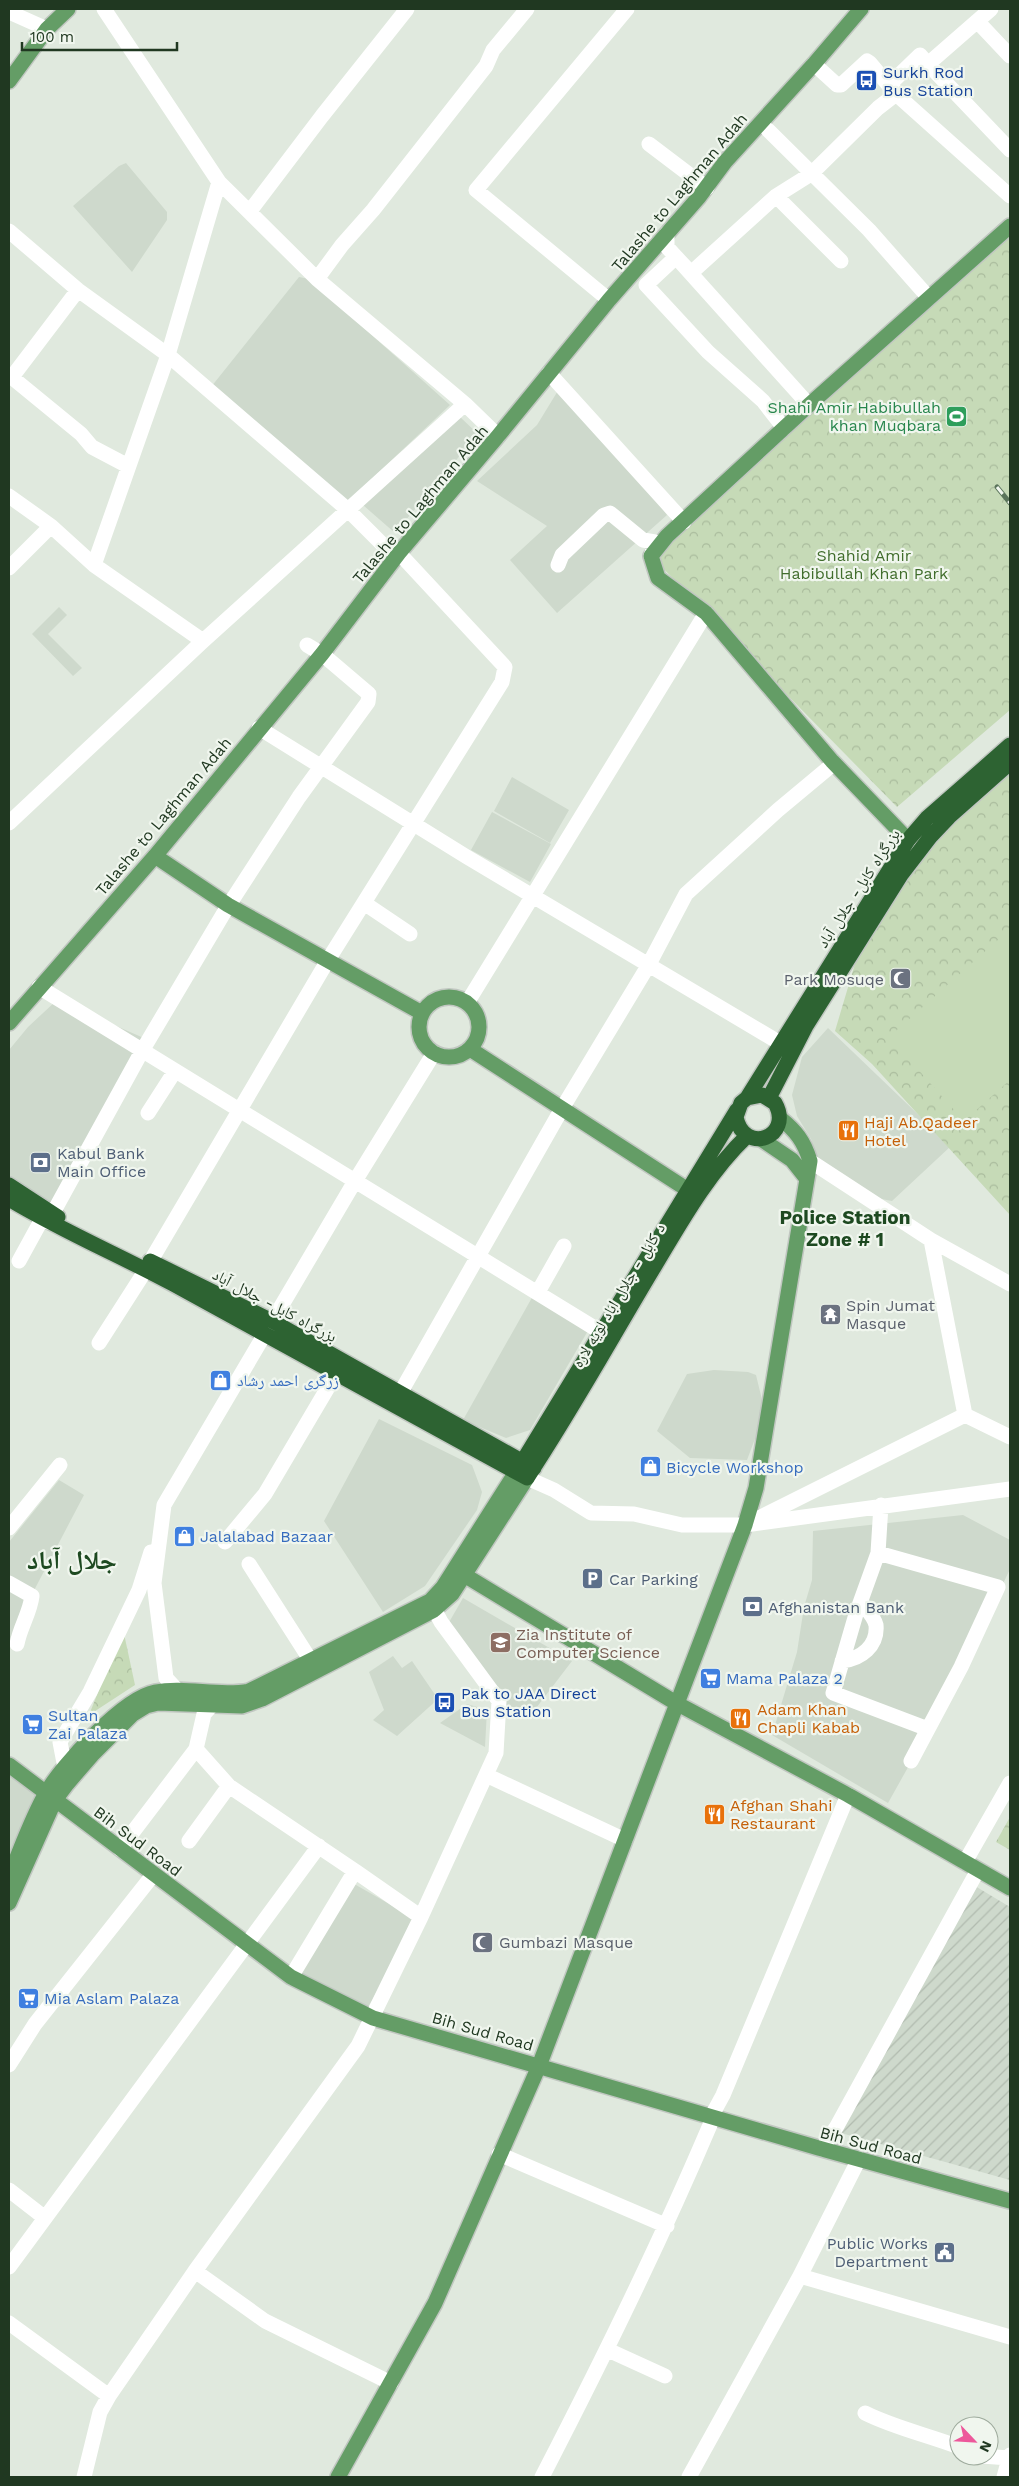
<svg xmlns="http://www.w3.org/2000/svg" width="1019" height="2486" viewBox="0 0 1019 2486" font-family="'Work Sans','Noto Naskh Arabic',sans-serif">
<defs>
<pattern id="industrial-furrows" width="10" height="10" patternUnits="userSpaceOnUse" patternTransform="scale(1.25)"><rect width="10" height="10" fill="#ced9cc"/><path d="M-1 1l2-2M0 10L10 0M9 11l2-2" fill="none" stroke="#b1bbaf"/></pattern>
<pattern id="forest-crowns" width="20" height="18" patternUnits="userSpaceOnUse" patternTransform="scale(1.25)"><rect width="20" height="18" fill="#c6dab7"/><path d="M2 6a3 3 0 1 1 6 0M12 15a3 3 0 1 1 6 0" fill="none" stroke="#aabc9d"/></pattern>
</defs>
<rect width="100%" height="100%" fill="#e0e9de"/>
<path fill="#ced9cc" d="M126 163 167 212V220L132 272 73 206 119 166Z
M299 277 309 279 450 405 345 504 211 387Z
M559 389 628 462 667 515 557 613 510 560 547 526 477 481 537 425Z
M459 416 478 434 395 533 363 505Z
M59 607 67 615 48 634 82 668 73 676 32 634Z
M512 777 569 810 550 843 494 811Z
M492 812 551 844 530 882 471 850Z
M57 1000 146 1039 54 1206 9 1178V1050L28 1027Z
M828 1028 951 1146 892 1201 871 1197 819 1164 811 1139 797 1116 792 1095 802 1057Z
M534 1294 589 1329 530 1430 506 1438 463 1420Z
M714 1370 748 1372 756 1375 765 1412 747 1460 690 1458 657 1431 687 1374Z
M379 1419 472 1465 482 1492 477 1510 425 1586 383 1612 324 1521Z
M59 1480 84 1495 29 1600 11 1644 9 1643V1542Z
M963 1515 1010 1540V1569L958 1678 888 1803 772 1735 797 1652 804 1607 812 1580 813 1531Z
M463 1598 572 1661 530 1716 503 1705 448 1624Z
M393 1656 402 1668 412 1661 438 1699 397 1736 373 1720 384 1710 369 1672Z
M467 1704 487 1710 485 1747 440 1723Z
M9 1768 39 1794 9 1855Z
M349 1881 419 1921 365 2012 292 1976Z"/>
<path fill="url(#industrial-furrows)" d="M975 1886 1010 1907V2180L841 2133Z"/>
<path fill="url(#forest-crowns)" d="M1010 232V710L897 807 653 558Z
M1010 770V1215L872 1064 835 1031 860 947 897 891 959 815Z
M123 1629 135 1685 89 1715Z
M1010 1817V1850L996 1842Z"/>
<path fill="#c6dab7" d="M1010 929V1080L964 1121 889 1037Z"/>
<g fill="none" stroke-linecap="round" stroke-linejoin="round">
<defs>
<path id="major" d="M9 81 47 29 68 9
M908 840 832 761 706 613 658 578 651 556 667 536 809 405 1010 226
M155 856 228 905 422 1013
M419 1027a30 30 0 1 1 60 0a30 30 0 1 1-60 0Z
M9 1023 155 856 322 654 399 553 498 436 609 300 699 197 725 162 814 64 861 9
M470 1049 688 1190
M761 1139 792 1160 807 1179
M456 1570 676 1703 848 1795 1010 1888
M9 1765 291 1977 373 2018 822 2149 1010 2201
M9 1877C21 1849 31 1819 46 1793 62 1765 123 1698 155 1692 186 1686 218 1697 249 1691L430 1601 443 1587 516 1472
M9 1903 55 1800 67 1784 92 1755 133 1714 146 1706 158 1703 242 1706 262 1699 434 1610 452 1594 527 1478
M338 2477 435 2303 539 2066 745 1525 756 1488 810 1161C804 1141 796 1131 780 1118"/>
<path id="highway" d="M747 1098 762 1095 775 1103C794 1137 744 1156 736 1117L741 1103 747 1098 908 840 927 818 1010 745
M769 1098 806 1026 901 875 931 836 949 817 1010 763
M9 1185 58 1217
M9 1199C62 1231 119 1255 173 1284 292 1348 410 1413 527 1478 572 1410 611 1339 653 1269 680 1224 708 1173 747 1136
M150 1261 272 1321 534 1468
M518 1469 737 1110"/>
</defs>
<use href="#major" stroke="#c1c7c1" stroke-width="18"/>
<use href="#highway" stroke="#c1c7c1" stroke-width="18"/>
<path stroke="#fff" stroke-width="15" d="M104 9 219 182 317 279 465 404 498 436
M9 12 47 29
M977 21 1010 56
M814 64 837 85H841L867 61 870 63 896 94 1010 196
M928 64 1010 150
M768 130 869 230 929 298
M649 144 707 188
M776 196 841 261
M250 211 322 116 407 9
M9 231 78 290 168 355 348 510 386 548 399 553 505 667 502 682 328 960 140 1279 99 1343
M667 233V247L809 405
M317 279 342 245 373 210 486 66 493 50 527 9
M609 300 476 190 627 9
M549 373 684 522
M9 375 81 434 92 447 128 466
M12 377 78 290
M784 428 763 401 708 352 646 285 676 257 691 273 776 196 811 174 878 108 896 94 891 83 920 55 928 64 991 9
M9 496 51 526 94 565 203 641
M94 565 168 355 219 182
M558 565 562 555 604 515 610 513 643 540 655 542 651 556
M9 568 51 526
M259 728 467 857 780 1043
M9 823 203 641 465 404
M364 903 410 934
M39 987 601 1332
M467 1003 706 613
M148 1113 175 1071
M810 1161 931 1240 1010 1284
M48 1222 142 1051 225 911 299 797 368 702 369 694 322 654 307 645
M931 1240 965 1415 1010 1437
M19 1261 42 1219
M538 1292 564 1246
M394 1404 560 1112 648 966 686 894 778 810 832 765V761
M527 1478 554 1490 591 1513 634 1514 682 1525H745L1010 1489
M881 1505 878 1553 856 1614 833 1693 928 1729
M759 1518 965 1415
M9 1528 60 1465
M225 1542 265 1494 330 1384 332 1371
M878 1553 998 1587 961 1667 911 1761
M249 1564 311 1661
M9 1583 32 1596C30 1613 20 1627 17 1644
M842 1661C861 1659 878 1646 876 1625 874 1616 866 1609 861 1602
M179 1699 177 1690 166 1678 154 1583 164 1505 355 1181 434 1053
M212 1705 204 1714 196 1749 229 1786 355 1871 291 1977
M65 1768 60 1742 90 1692 139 1590 151 1552
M486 1775 625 1840
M189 1841 229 1786
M120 1849 196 1749
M965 1862 1010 1783
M355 1871 421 1917
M9 2065 35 2024 153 1875
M822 2149 837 2126 978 1870
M499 2154 667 2226
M9 2190 45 2218
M9 2267 319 1846
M195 2271 265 2321 391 2383
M800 2276 1010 2337
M9 2323 109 2396
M608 2350 665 2376
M865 2413C895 2428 928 2435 959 2447
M982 2456 1009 2458
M84 2477 100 2412 109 2396 195 2271 358 2046 421 1917 496 1753 499 1701 441 1622 430 1601
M542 2477C602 2361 659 2245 710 2125L711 2117 723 2095 848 1795
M689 2477 800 2276 859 2159
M1004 2477 1010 2455"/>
<use href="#major" stroke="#649d66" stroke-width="15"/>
<use href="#highway" stroke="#2d6332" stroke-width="15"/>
<defs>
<path id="rail" d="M997 487 1010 503"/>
</defs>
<use href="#rail" stroke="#5a745b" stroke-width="5"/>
<use href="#rail" stroke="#f0f6ee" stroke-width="3" stroke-dasharray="9" stroke-linecap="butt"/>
</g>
<defs>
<symbol id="bus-square" viewBox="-11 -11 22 22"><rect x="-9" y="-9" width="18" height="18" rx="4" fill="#1a4fb4" stroke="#f0f6ee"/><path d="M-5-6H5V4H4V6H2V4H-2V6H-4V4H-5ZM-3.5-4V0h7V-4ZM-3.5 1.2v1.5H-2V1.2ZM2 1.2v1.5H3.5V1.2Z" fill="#fff"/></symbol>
<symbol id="stadium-square" viewBox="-11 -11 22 22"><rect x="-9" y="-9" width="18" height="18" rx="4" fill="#2e9e5b" stroke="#f0f6ee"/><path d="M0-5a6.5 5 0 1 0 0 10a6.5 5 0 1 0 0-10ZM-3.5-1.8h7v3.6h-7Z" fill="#fff"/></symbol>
<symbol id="mosque-square" viewBox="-11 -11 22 22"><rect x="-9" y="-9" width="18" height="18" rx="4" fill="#6b7280" stroke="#f0f6ee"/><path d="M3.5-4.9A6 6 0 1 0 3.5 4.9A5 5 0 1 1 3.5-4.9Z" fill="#fff"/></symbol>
<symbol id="restaurant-square" viewBox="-11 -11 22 22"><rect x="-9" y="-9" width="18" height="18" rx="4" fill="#e8710a" stroke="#f0f6ee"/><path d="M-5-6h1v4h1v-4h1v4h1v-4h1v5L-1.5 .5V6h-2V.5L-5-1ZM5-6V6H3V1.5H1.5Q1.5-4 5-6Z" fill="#fff"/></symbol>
<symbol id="bank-square" viewBox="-11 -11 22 22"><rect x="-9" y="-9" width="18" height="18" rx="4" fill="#5c6f8a" stroke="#f0f6ee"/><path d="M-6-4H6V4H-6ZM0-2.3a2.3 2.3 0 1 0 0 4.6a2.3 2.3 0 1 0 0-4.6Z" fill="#fff"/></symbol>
<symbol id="temple-square" viewBox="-11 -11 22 22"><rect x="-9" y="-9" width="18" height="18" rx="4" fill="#6b7280" stroke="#f0f6ee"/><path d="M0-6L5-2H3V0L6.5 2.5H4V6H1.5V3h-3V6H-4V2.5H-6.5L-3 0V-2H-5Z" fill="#fff"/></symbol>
<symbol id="shop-square" viewBox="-11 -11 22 22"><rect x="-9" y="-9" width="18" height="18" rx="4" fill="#3f7fe0" stroke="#f0f6ee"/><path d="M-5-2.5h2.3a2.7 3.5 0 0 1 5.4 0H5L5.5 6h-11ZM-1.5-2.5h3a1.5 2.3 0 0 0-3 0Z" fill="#fff"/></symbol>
<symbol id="parking-square" viewBox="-11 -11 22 22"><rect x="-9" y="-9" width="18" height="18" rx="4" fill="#5c6f8a" stroke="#f0f6ee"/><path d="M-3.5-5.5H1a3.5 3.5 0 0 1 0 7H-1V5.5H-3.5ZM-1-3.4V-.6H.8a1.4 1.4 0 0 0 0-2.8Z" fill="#fff"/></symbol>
<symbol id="university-square" viewBox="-11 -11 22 22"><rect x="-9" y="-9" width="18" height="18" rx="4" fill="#8d6e63" stroke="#f0f6ee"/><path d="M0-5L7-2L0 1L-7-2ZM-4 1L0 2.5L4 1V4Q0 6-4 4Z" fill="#fff"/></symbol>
<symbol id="supermarket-square" viewBox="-11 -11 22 22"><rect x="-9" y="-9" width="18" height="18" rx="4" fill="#3f7fe0" stroke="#f0f6ee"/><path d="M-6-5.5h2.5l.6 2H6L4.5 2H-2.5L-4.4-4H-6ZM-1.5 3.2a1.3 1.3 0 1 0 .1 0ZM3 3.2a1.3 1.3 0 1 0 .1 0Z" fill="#fff"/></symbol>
<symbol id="civic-square" viewBox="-11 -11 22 22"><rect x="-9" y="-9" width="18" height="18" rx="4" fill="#5c6f8a" stroke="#f0f6ee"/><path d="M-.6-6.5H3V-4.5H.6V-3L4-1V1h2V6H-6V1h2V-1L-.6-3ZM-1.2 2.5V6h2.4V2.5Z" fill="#fff"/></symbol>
</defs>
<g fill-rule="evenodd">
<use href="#bus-square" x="854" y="68" width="25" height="25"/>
<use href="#stadium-square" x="944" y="404" width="25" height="25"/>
<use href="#mosque-square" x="888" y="966" width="25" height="25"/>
<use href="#restaurant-square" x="836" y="1118" width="25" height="25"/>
<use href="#bank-square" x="28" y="1150" width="25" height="25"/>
<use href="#temple-square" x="818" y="1302" width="25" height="25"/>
<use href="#shop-square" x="208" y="1368" width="25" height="25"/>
<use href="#shop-square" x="638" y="1454" width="25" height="25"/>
<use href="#shop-square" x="172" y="1524" width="25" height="25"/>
<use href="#parking-square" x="580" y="1566" width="25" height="25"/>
<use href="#bank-square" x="740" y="1594" width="25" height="25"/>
<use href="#university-square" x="488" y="1630" width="25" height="25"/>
<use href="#supermarket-square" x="698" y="1666" width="25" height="25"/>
<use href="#bus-square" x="432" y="1690" width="25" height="25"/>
<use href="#restaurant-square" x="728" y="1706" width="25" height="25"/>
<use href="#supermarket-square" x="20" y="1712" width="25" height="25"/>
<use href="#restaurant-square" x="702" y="1802" width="25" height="25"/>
<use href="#mosque-square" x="470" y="1930" width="25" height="25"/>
<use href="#supermarket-square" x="16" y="1986" width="25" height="25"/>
<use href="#civic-square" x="932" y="2240" width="25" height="25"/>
</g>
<g text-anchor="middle" stroke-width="4.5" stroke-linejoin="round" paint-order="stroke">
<g font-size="16" fill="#164399" stroke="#f0f6ee" text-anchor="start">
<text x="883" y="78">Surkh Rod<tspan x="883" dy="18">Bus Station</tspan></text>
<text x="461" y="1699">Pak to JAA Direct<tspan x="461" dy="18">Bus Station</tspan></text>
</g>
<g font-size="16" fill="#203821" stroke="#f0f6ee">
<text transform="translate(679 192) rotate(-50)" y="6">Talashe to Laghman Adah</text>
<text transform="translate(420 504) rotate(-50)" y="6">Talashe to Laghman Adah</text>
<text transform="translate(163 816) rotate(-50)" y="6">Talashe to Laghman Adah</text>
<text transform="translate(858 888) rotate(-57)" y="6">بزرگراه کابل- جلال آباد</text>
<text transform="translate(618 1295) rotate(-59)" y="6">د کابل - جلال اباد لویه لاره</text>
<text transform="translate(275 1305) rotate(28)" y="6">بزرگراه کابل- جلال آباد</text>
<text transform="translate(138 1841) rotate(37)" y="6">Bih Sud Road</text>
<text transform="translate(483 2031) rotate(16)" y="6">Bih Sud Road</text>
<text transform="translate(871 2145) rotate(15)" y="6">Bih Sud Road</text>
</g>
<g font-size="16" fill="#27864d" stroke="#f0f6ee" text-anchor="end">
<text x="941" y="413">Shahi Amir Habibullah<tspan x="941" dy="18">khan Muqbara</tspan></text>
</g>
<g font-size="16" fill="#406d2c" stroke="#f0f6ee">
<text x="864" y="561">Shahid Amir<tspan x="864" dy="18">Habibullah Khan Park</tspan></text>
</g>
<g font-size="16" fill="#5b616d" stroke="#f0f6ee" text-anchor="start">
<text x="884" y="985" text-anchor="end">Park Mosuqe</text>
<text x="846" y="1311">Spin Jumat<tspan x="846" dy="18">Masque</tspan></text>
<text x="499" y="1948">Gumbazi Masque</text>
</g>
<g font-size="16" fill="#c56008" stroke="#f0f6ee" text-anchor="start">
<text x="864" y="1128">Haji Ab.Qadeer<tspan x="864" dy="18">Hotel</tspan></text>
<text x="757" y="1715">Adam Khan<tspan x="757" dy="18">Chapli Kabab</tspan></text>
<text x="730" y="1811">Afghan Shahi<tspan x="730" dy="18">Restaurant</tspan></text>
</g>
<g font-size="16" fill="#4e5e75" stroke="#f0f6ee" text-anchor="start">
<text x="57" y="1159">Kabul Bank<tspan x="57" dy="18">Main Office</tspan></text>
<text x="609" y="1585">Car Parking</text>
<text x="768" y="1613">Afghanistan Bank</text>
<text x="928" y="2249" text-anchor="end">Public Works<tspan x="928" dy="18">Department</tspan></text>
</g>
<g font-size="16" fill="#366cbe" stroke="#f0f6ee" text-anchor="start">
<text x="237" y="1386">زرگری احمد رشاد</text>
<text x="666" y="1473">Bicycle Workshop</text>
<text x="200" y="1542">Jalalabad Bazaar</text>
<text x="726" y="1684">Mama Palaza 2</text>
<text x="48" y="1721">Sultan<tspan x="48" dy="18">Zai Palaza</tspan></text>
<text x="44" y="2004">Mia Aslam Palaza</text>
</g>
<g font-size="16" fill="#785e54" stroke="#f0f6ee" text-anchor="start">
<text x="516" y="1640">Zia Institute of<tspan x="516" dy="18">Computer Science</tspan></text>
</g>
<g font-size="19" font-weight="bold" fill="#1d4920" stroke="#f0f6ee">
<text x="845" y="1224">Police Station<tspan x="845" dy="22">Zone # 1</tspan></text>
</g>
<g font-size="26" font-weight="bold" fill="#1d4920" stroke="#f0f6ee">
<text x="72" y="1569">جلال آباد</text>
</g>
</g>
<rect width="1019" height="2486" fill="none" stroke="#203821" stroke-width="20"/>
<g transform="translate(974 2441) rotate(115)"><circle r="24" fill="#f0f6ee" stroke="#9daa9c"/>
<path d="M0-4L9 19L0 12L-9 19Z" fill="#ed589b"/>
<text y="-8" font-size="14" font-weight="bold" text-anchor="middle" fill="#203821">N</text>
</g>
<path d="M22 42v8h155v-8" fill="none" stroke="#203821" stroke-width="2.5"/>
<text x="30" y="42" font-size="15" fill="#203821" stroke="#f0f6ee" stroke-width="4" paint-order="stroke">100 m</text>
</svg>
